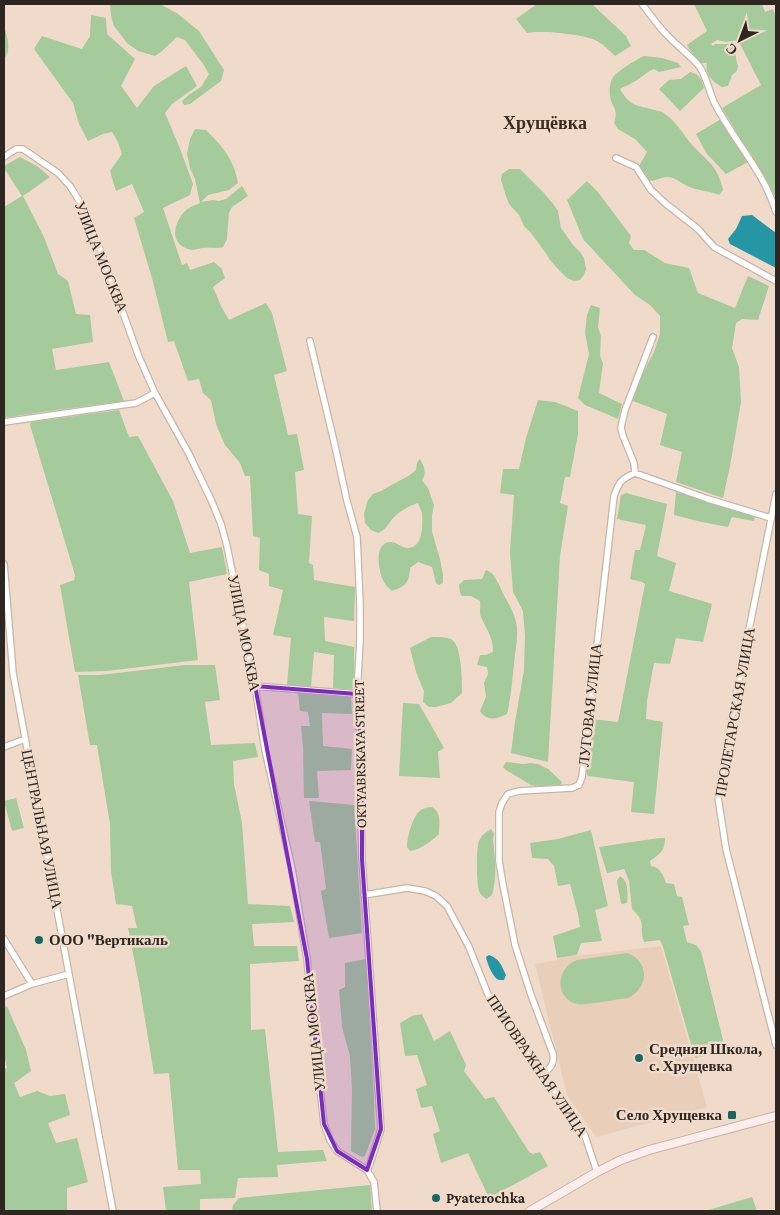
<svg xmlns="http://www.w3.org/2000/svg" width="780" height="1215" viewBox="0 0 780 1215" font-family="'Crimson Pro',serif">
<rect width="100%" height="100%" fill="#f0dbcb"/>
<path fill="#e9cfba" d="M661 946 707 1107 596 1137 567 1095 535 964 557 960V958Z"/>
<path fill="#a5ca9b" d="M110 4H160L178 14 199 31 224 70 221 81 190 104 184 105 182 101 190 94 201 87 209 74 203 64 185 40 177 37 161 52 155 56 138 51 127 43 114 26 111 16Z
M537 4H592L626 36 631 46 615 56C610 51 604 45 597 41 584 34 541 30 527 33L516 19Z
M694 4H762L765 12 773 9 776 19V78L775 79 776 81V197L771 190 722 108 761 85 738 40 726 42 717 40 711 44 713 46 715 44H731C737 50 735 59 738 66L737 71 732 75 728 86 722 87C713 82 704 74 707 63H701L693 55 687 45 707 31Z
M91 15 106 18 107 34 135 59 121 86 137 108 154 86 186 66 197 86 172 104 165 113 179 146 193 184 190 195 163 208 182 265 187 263 190 270 214 262 222 269 225 278 213 287 221 306 229 320 266 303 272 313 287 371 274 375 288 435 297 434 304 470 295 472 298 514 312 516 309 563 313 565 314 580 355 587 354 621 324 617 325 641 354 647V690L333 688 334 655 314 652 311 687 287 685 291 638 273 635 283 590 269 586V574L259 570 260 538 253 536 250 476H245L240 463 225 445 216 424 211 400 203 393 199 379 188 381 174 341 168 342 152 278 134 218 144 212 132 184 116 191 110 171 122 154 117 140 112 132 103 134 88 141 79 124 73 103 34 49 42 36 82 49 90 36Z
M4 26C7 36 12 50 4 59Z
M644 56 662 58 678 63 681 67 659 72 654 69C645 72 641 79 632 83 628 86 624 86 620 89 630 107 638 105 655 110 658 111 662 111 665 114 677 122 684 136 693 146 708 162 718 166 723 190L719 195C710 191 701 191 692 188 683 185 676 177 667 177 661 177 652 183 648 180 643 177 641 170 639 166L647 152 635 139 618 129 614 123C619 108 612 109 610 96 609 91 610 81 614 76 618 71 637 59 644 56Z
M690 72C699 74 702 79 704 88L680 111 659 89 669 80 681 79Z
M721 119 748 162 726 174 707 154 696 134Z
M195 129 206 130C222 146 234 159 238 183L229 190 208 195 201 202 213 200 219 201 226 199 242 186 248 196 232 207 229 213 227 239 223 247C216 249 210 247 203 248 200 248 195 250 192 250 173 246 171 231 181 216 185 209 193 206 200 203L195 179 190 168 187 154 190 139Z
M20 157 37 166 50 177 23 196 44 237 58 274 68 281 76 314 90 315 93 342 52 349 56 370 109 362 124 401 35 413 4 418V207L22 196 4 168V166Z
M509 169H520L544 193 554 205 558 211 561 228 573 245 580 252 584 258 586 269 584 275 580 280 574 281 567 278 559 270 550 260 545 252 531 233 524 226 519 215 509 204 505 193 501 180 502 174Z
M587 181 597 191 631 236 629 243 634 250H644L665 263 689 268 698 293 735 308 748 276 769 286 758 320 742 319 736 323 732 348 739 367 741 402 730 466 723 498 676 482 682 452 660 445 667 414 633 401 641 377 654 352 660 334V316L650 305 635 295 583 239 567 200Z
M591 305 600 308 598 327 601 336 600 356 603 363 599 393 622 404 618 419 585 405 578 398 589 354 585 333 587 315Z
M538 400 555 402 578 411V434L570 477H565L560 503 568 506 560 556 548 762 511 753 515 722 524 670 525 636 523 611 513 592 510 552 514 495 500 493 503 469H519L526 438Z
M119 410 129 437 138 436 173 501 190 553 222 547 227 574 189 582 198 660 107 671 75 672 60 585 74 580 75 575 30 425 31 422Z
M420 459C424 466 427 473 422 480L428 488 434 505 432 515V532L440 559 443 575V583L439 585 436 583 432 567 418 562 410 568C409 583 406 586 392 591 389 588 386 586 384 582 379 574 374 548 386 543 394 539 400 547 407 548 423 549 423 525 422 513 421 510 419 506 418 503 408 506 400 511 393 518 387 525 386 530 378 533L371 530 365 523 364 514 368 500 373 494 381 491 388 487 410 475 416 470 417 463Z
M676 492 755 516 754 521 732 517 728 527 702 522 674 515Z
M626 493 667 504 657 556 676 563 669 591 712 604 703 642 676 638 670 664 654 663 647 701 646 719 663 722 654 814 631 812 634 782 588 776 586 772 592 719 618 722 645 584 642 582 630 579 635 550H640L646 525 617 519 621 495Z
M486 570C494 573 496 579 500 587 505 599 513 608 516 622 519 634 515 652 514 664 512 681 511 698 507 714 497 719 487 722 480 711L486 697 484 683 488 674 487 667 477 665 480 655H486L493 652C493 636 487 631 481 617 479 613 481 606 480 601L471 596H462L460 593 459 585 464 580 482 579Z
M431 637C437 637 445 637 451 639 462 645 462 681 462 693L451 703 436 707H429L423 702 424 691 416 672 410 648Z
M185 665H215L220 700 205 702 211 745 255 743 258 757 233 761 234 784 242 823 248 904 290 906 294 922 252 924 254 946H297L299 961 250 964 251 1030 265 1029 278 1152 323 1150 327 1161 277 1165 278 1177 238 1178 235 1198 200 1199V1211H166L163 1187 201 1184 200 1170H178L169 1073 154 1074 140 989 128 928H137L132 906 116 904 111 871 110 824 97 745H90L78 675H100Z
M298 692 351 697 352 714 322 713 323 746 352 749 351 770 317 771 319 798H304L303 747 301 726H310L308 712 300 711Z
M403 703 419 704 444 748 438 752 440 778 399 776Z
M506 762 523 764 531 763 538 764 548 769 562 782 561 785 540 786 531 785 506 770 503 767Z
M16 798 24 828 12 831 4 801Z
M309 801 354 805 362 933 329 938 321 891 326 889 320 842H315Z
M432 807C442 813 439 824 439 834 430 842 422 849 410 851L407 847C407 837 413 815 421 810 424 808 428 807 432 807Z
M491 829 494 834C492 841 494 844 494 850 496 865 496 881 492 895L486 899C484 897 481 895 480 893 476 887 476 848 479 841 481 836 486 832 491 829Z
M591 830 608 906 595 910 602 941 581 943 577 955 557 958 553 936 580 927 578 914 570 884 558 886 554 866 548 859 532 858 530 843 558 839Z
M659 838H665C665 851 660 854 650 861L651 866C660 867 663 875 666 883L674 884 677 896 682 897 689 925 683 926 687 942 696 945 701 951 726 1052 695 1058 663 947 660 940 644 942C638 926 648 924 632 909L629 881 624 869 607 873 599 847Z
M620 876C629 881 628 894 627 903L622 904 621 903 617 882 618 879Z
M627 953C650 961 649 988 628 998 617 999 585 1006 577 1004 554 998 556 968 577 960Z
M366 959 374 1098 375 1129 365 1156 362 1157 351 1151 352 1089 350 1056 342 1027 339 990 345 987V963Z
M7 1006 26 1050 31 1071 14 1083 20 1097 37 1091 50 1096 65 1094 70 1115 48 1123 56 1143 77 1138 88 1182 67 1188V1211H4V1069L7 1068 4 1055V1007Z
M422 1014 434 1041 450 1031 466 1065 464 1071 485 1099 494 1097 529 1152 533 1154 540 1152 548 1166 489 1198 468 1153 441 1163 433 1134 440 1131 432 1106 421 1108 416 1089 427 1085 417 1055 405 1056 400 1023 412 1016Z
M370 1185 372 1211H232L233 1205 239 1198Z
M752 1197 757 1211H705Z"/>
<path fill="#2596a3" d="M752 215 776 233V268L730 244 728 239 736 229 742 216Z
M489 955C500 959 501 965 506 975L504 980C502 980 501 980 499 980 493 978 487 963 486 957Z"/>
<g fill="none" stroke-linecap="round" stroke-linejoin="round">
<defs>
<path id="minor" d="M642 4C650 14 657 25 666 34 676 45 689 54 699 66 706 75 709 91 714 102 733 140 764 171 776 212
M4 157 16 149H23L58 173 70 186 80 202 93 230 139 357 155 393 189 454 212 502 221 524 227 546 255 686 265 750 292 869 307 959 315 1047 324 1124 330 1140 337 1151 367 1170 374 1182 377 1211
M616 158 636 167 651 190 665 203 698 229 714 247 776 281
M310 341 335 446 347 501 357 537 360 604V640L357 694 362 762 361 814 362 859 381 1129 370 1164 367 1170
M4 422 136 403 155 393
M635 473 708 499 771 518
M776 494 736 695 718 797 726 849 776 1045
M4 564 13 673 113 1211
M255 686 357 694
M4 747 25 739
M364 895 407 888 425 891 436 896 447 906 469 947 489 997 525 1051 551 1087 562 1099 574 1117 585 1136 597 1172
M4 939 32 984
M4 996 32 984 69 974
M543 1075C550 1067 555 1065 553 1054L531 995 515 945 503 885 499 861V812L502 803 508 794 519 791 572 788 579 785 582 777 614 496C619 482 621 479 635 473L634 463 623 436 621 428 622 423 625 410 653 337"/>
<path id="secondary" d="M530 1211 597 1172 621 1160 649 1150 776 1116"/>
</defs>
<use href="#minor" stroke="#c8b5a5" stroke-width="8"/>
<use href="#secondary" stroke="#c8b5a5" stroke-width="10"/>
<use href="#minor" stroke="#fff" stroke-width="5.5"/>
<use href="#secondary" stroke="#fdeeed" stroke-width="8"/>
</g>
<path fill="#7b2cbf" fill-opacity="0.2" stroke="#7b2cbf" stroke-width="4" stroke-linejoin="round" d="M255 686 357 694 362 762V859L381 1129 367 1170 337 1151 324 1124 307 959Z"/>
<g fill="#186561" stroke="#f0dbcb" stroke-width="2">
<circle cx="39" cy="940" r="5"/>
<circle cx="639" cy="1058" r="5"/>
<rect x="727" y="1110" width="10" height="10" rx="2.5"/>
<circle cx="436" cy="1198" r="5"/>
</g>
<g text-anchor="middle" stroke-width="5" stroke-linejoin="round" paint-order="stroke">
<g font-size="15" fill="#2e2620" stroke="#f0dbcb">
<text transform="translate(101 257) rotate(68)" y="5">УЛИЦА МОСКВА</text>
<text transform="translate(244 633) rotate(79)" y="5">УЛИЦА МОСКВА</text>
<text transform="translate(590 705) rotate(-84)" y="5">ЛУГОВАЯ УЛИЦА</text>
<text transform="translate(735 712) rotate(-80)" y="5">ПРОЛЕТАРСКАЯ УЛИЦА</text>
<text transform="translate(360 754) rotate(-91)" y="5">OKTYABRSKAYA STREET</text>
<text transform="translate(42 829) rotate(79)" y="5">ЦЕНТРАЛЬНАЯ УЛИЦА</text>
<text transform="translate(314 1032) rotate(-96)" y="5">УЛИЦА МОСКВА</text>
<text transform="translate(537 1066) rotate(56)" y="5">ПРИОВРАЖНАЯ УЛИЦА</text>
</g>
<g font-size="15" font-weight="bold" fill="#2e2620" stroke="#f0dbcb" text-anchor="start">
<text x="49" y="945">ООО "Вертикаль</text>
<text x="649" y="1054">Средняя Школа,<tspan x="649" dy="17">с. Хрущевка</tspan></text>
<text x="722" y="1120" text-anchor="end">Село Хрущевка</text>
<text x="446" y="1203">Pyaterochka</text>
</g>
<g font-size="18" font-weight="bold" fill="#3b2b1e" stroke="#f0dbcb">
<text x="545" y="129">Хрущёвка</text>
</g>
</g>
<rect width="780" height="1215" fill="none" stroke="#2e2620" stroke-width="10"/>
<g transform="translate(740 40) rotate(222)" stroke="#f0dbcb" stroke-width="4" paint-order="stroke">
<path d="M0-4L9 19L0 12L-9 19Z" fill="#2e2620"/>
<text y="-8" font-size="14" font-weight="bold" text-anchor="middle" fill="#2e2620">С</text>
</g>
</svg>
